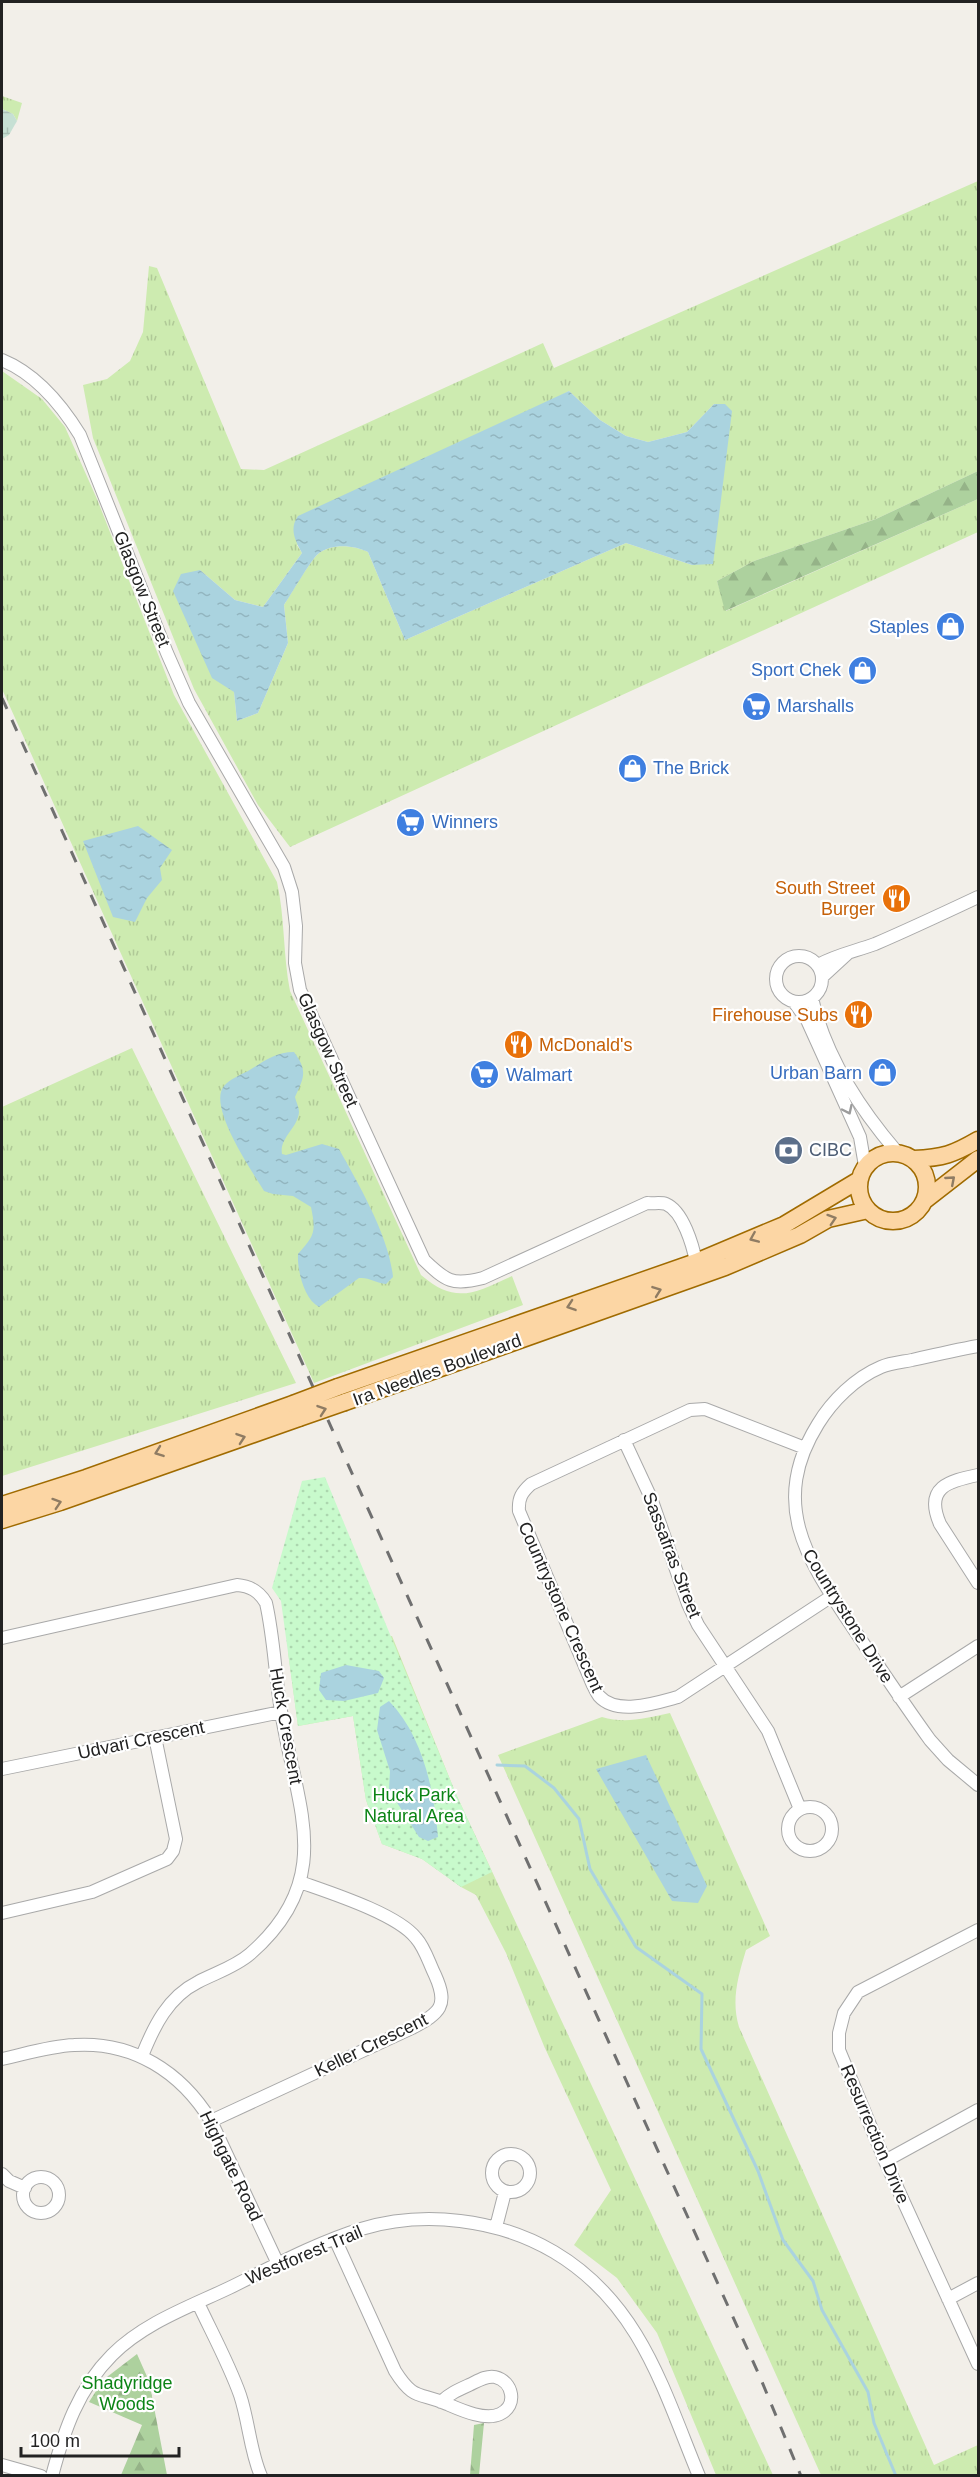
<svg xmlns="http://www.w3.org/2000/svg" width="980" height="2477" viewBox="0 0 980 2477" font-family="Arial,sans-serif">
<defs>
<pattern id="grass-tufts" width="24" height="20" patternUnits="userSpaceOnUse" patternTransform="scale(1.5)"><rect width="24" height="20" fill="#cdebb0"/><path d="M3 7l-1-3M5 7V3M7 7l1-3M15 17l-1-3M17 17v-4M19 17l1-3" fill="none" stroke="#b0c997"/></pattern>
<pattern id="forest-firs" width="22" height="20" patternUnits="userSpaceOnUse" patternTransform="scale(1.5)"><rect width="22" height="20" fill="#add19e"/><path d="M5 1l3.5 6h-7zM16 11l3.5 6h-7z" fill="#95b388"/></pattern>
<pattern id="wetland-marsh" width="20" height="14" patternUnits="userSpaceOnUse" patternTransform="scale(1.5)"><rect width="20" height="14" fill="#c6e0d4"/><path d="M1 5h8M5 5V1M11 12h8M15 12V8" fill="none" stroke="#aac0b6"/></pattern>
<pattern id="park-dots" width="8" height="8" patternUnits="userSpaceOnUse" patternTransform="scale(1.5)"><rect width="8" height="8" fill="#c8facc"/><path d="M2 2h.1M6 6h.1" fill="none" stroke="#acd6af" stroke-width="1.8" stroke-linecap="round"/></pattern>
<pattern id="water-ripples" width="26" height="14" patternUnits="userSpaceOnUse" patternTransform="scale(1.5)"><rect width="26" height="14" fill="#aad3df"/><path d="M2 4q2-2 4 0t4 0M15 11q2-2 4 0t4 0" fill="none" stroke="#92b5bf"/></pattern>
</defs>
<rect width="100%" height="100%" fill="#f2efe9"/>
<path fill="url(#grass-tufts)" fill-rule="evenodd" d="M2 96 22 103 17 121 13 114 2 109Z
M978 181V471L876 519 754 561 717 581 726 611 978 499V532L290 847 258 805 194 689 93 438 83 385 107 379 130 361 143 332 149 266 157 268 241 469 264 470 543 343 554 368ZM569 391 600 420 626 436 648 442 687 432 714 404 692 565 626 543 405 640 368 552C354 545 331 543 318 554 310 561 291 594 284 605L288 643 258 713 237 721 234 692 200 570 235 600 263 607 302 553 297 545Z
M2 371 42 399 65 427 97 499 174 695 277 882C285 918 283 955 290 991L421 1275C456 1305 474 1293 512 1276L523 1305 314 1383 2 689Z
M132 1048 296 1383 2 1476V1107Z
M392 1636 456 1794 773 2475H716L657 2333 617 2278 574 2245 611 2190 544 2046 506 1953 476 1895 461 1887 422 1859 382 1844 366 1800 353 1716 298 1726 288 1652Z
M670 1713 770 1936 746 1950C738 1977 731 2000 739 2027L934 2465 978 2445V2475H821L498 1755 602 1717C625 1724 647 1718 670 1713Z"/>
<path fill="url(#forest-firs)" d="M978 471V499L725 611 717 581 754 561 876 519Z
M137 2354 149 2381 167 2475H121L142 2425 89 2402 103 2380Z
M484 2423 479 2475H470L474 2425Z"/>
<path fill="url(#wetland-marsh)" d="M2 109 13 114 17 121 9 135 2 139Z"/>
<path fill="url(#park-dots)" d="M325 1477 456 1794 492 1872 461 1887 422 1859 382 1844 366 1800 353 1716 298 1726 281 1601 272 1588 302 1481Z"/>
<path fill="url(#water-ripples)" d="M569 391 600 420 626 436 648 442 687 432 714 404H725L732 411 713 564 692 565 626 543 405 640 368 552C354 545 331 543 318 554 310 561 291 595 284 605L288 643 258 713 237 721 234 692 212 678 173 591 181 574 200 570 235 600 263 607 302 553C295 540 289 529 298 516Z
M138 826 172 850 160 868 162 880 147 898 135 922 113 917 83 841Z
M294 1052C308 1071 304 1077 295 1097 296 1102 299 1107 299 1112 298 1128 279 1138 282 1154L286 1155 322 1144 339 1149C359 1185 389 1236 393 1277L386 1284C376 1283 369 1277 359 1278L319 1307C304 1299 297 1270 298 1254 315 1235 316 1232 311 1207L293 1196 273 1194 264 1191C252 1171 207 1106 224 1086 230 1079 240 1075 248 1071 263 1062 275 1052 294 1052Z
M346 1665 379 1671 384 1678 378 1693 344 1701 326 1700 319 1690 321 1673Z
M389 1701C423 1736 434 1790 438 1837L428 1841 419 1837 389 1790 390 1771 377 1730 380 1707Z
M646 1755 707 1886 698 1903 672 1901 596 1769Z"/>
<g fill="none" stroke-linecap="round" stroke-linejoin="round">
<path stroke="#aad3df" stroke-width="3" d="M497 1765 525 1766 554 1788 579 1819 590 1869 636 1947 702 1994 701 2049 758 2171 783 2240 813 2281 822 2310 868 2392 874 2423 896 2476"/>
<defs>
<path id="minor" d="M2 360C36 374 61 404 80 435L167 653 189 703 284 867 292 892 296 926 295 963 300 990 424 1260C446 1281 452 1286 483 1278L647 1203C652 1204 661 1202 666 1204 683 1211 693 1246 696 1262
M776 979a23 23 0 1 1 46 0a23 23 0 1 1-46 0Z
M818 965C836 955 856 951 875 944 910 929 944 913 978 897
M822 977 847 954
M812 998C825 1055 860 1109 897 1152
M794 1002 807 1020 860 1137 865 1166
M978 1346C956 1350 934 1355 912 1360 902 1362 890 1363 881 1367 855 1378 832 1401 818 1424 767 1506 810 1563 855 1631 880 1668 904 1704 930 1740L948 1760 978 1785
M624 1440 651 1498 688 1604 698 1625 768 1731 800 1809
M805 1448 705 1409 690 1410 531 1484C522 1492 518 1498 519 1511L592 1683C594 1687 596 1692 599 1696 617 1716 656 1703 678 1697L832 1596
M978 1475C949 1481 924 1487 940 1524L978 1583
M2 1638 237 1585C250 1586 259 1591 266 1603 274 1638 275 1675 281 1711 296 1806 338 1878 250 1954 235 1967 215 1973 198 1982 168 1997 154 2026 142 2056
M899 1697 978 1646
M2 1769 281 1712
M788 1829a22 22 0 1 1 44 0a22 22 0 1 1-44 0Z
M2 1913 92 1892 167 1859 173 1851 176 1839 155 1737
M978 1930 858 1992 844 2013 839 2033V2050L885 2161 978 2364
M2 2059C25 2054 50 2046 74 2045 133 2041 181 2072 211 2121L278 2264
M211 2121 412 2028C440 2013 449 2006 435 1975 429 1963 425 1948 416 1938 397 1914 331 1893 300 1882
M492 2173a19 19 0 1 1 38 0a19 19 0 1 1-38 0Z
M885 2161 978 2110
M2 2174 9 2181 25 2188
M23 2195a18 18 0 1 1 36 0a18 18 0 1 1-36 0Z
M496 2227 505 2192
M335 2239 395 2371C414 2401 419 2392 447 2404 461 2410 485 2421 500 2414 518 2406 513 2381 495 2377 486 2375 476 2382 469 2385 458 2390 449 2394 441 2402
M948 2299 978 2283
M198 2303C212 2333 229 2364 240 2395 249 2422 250 2451 261 2476
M2 2465 41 2476
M52 2476C64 2431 78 2389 112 2355 144 2323 189 2307 229 2288 272 2267 316 2243 361 2229 424 2210 498 2219 554 2252 640 2303 663 2389 699 2476"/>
<path id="major" d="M859 1187a34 34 0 1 1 68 0a34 34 0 1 1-68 0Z
M914 1159C943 1158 954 1154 978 1140
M924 1201 978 1159
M338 1387 696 1262 784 1225 859 1180
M345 1402 725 1267 800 1235 828 1219 868 1210
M2 1505 86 1478 293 1404
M2 1520 60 1502 299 1418"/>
</defs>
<use href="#minor" stroke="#a9a9a9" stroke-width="14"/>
<use href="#major" stroke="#a06b00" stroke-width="19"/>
<use href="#minor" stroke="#fff" stroke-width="12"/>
<use href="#major" stroke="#fcd6a4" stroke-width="16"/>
<path stroke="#707070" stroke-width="3" stroke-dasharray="12 12" stroke-linecap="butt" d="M2 698 760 2377 801 2476"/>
<defs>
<path id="major-bridge" d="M293 1404 338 1387
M299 1418 345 1402"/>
</defs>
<use href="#major-bridge" stroke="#a06b00" stroke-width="19" stroke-linecap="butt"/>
<use href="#major-bridge" stroke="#fcd6a4" stroke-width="16"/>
</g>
<defs><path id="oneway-chevron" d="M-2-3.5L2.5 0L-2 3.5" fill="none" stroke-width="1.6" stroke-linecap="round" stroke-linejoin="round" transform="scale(1.5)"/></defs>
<use stroke="#9c9c9c" href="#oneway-chevron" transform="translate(848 1110) rotate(65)"/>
<g stroke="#8f7c63">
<use href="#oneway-chevron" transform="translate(951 1180) rotate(-41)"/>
<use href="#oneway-chevron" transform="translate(832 1219) rotate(-18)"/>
<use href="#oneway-chevron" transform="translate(754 1238) rotate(157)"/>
<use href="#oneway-chevron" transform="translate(657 1291) rotate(-20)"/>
<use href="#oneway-chevron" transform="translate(571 1306) rotate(161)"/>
<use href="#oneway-chevron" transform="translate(322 1410) rotate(-19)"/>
<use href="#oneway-chevron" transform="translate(241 1438) rotate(-19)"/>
<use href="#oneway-chevron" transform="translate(159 1452) rotate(160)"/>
<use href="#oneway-chevron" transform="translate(57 1503) rotate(-18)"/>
</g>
<defs>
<symbol id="shop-disc" viewBox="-11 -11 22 22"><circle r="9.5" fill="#3f7fe0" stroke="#fff"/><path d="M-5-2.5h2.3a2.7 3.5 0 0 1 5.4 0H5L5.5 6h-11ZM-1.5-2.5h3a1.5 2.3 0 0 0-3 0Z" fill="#fff"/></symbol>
<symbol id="supermarket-disc" viewBox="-11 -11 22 22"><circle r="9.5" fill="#3f7fe0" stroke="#fff"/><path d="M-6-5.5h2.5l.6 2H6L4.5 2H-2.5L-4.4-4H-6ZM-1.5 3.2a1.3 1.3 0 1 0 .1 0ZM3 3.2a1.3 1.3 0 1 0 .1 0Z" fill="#fff"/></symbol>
<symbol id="restaurant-disc" viewBox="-11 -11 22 22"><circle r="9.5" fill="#e8710a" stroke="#fff"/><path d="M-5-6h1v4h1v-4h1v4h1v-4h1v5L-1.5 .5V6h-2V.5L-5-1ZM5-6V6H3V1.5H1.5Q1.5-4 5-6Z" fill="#fff"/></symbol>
<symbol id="bank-disc" viewBox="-11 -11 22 22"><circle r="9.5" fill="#5c6f8a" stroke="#fff"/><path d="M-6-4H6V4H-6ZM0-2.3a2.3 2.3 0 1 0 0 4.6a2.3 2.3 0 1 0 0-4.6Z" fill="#fff"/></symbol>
</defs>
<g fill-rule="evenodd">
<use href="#shop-disc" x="934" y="610" width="33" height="33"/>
<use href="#shop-disc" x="846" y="654" width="33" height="33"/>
<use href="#supermarket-disc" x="740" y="690" width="33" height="33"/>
<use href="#shop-disc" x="616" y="752" width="33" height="33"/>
<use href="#supermarket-disc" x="394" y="806" width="33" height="33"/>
<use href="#restaurant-disc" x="880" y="882" width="33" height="33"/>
<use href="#restaurant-disc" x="842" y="998" width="33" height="33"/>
<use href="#restaurant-disc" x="502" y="1028" width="33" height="33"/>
<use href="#shop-disc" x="866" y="1056" width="33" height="33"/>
<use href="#supermarket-disc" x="468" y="1058" width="33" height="33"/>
<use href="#bank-disc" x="772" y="1134" width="33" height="33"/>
</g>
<g text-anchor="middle" stroke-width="4.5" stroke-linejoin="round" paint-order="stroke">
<g font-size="18" fill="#222" stroke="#fff">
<text transform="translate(142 589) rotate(68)" y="6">Glasgow Street</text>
<text transform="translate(328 1050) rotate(66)" y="6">Glasgow Street</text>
<text transform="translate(437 1370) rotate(-20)" y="6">Ira Needles Boulevard</text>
<text transform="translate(672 1555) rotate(69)" y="6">Sassafras Street</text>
<text transform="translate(561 1607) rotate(66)" y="6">Countrystone Crescent</text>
<text transform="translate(848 1616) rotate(58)" y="6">Countrystone Drive</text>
<text transform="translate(286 1726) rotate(80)" y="6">Huck Crescent</text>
<text transform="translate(141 1740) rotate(-12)" y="6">Udvari Crescent</text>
<text transform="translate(371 2045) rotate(-26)" y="6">Keller Crescent</text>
<text transform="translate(875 2134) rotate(67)" y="6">Resurrection Drive</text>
<text transform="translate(231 2166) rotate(64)" y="6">Highgate Road</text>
<text transform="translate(304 2255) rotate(-23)" y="6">Westforest Trail</text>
</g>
<g font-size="18" fill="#366cbe" stroke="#fff" text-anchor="start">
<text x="929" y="633" text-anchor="end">Staples</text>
<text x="841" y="676" text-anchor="end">Sport Chek</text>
<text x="777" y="712">Marshalls</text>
<text x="653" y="774">The Brick</text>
<text x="432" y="828">Winners</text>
<text x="862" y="1079" text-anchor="end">Urban Barn</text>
<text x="506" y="1081">Walmart</text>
</g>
<g font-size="18" fill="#c56008" stroke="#fff" text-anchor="end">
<text x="875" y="894">South Street<tspan x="875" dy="21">Burger</tspan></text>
<text x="838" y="1021">Firehouse Subs</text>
<text x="539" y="1051" text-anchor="start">McDonald's</text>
</g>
<g font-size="18" fill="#4e5e75" stroke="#fff" text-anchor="start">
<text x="809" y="1156">CIBC</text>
</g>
<g font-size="18" fill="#0c8416" stroke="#fff">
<text x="414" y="1801">Huck Park<tspan x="414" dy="21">Natural Area</tspan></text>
<text x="127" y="2389">Shadyridge<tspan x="127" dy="21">Woods</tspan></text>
</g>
</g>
<rect width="980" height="2477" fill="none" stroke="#222222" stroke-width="6"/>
<path d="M21 2447v9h158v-9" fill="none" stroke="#222222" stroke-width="3"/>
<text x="30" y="2447" font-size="18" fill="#222222" stroke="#ffffff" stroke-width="4.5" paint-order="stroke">100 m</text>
</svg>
